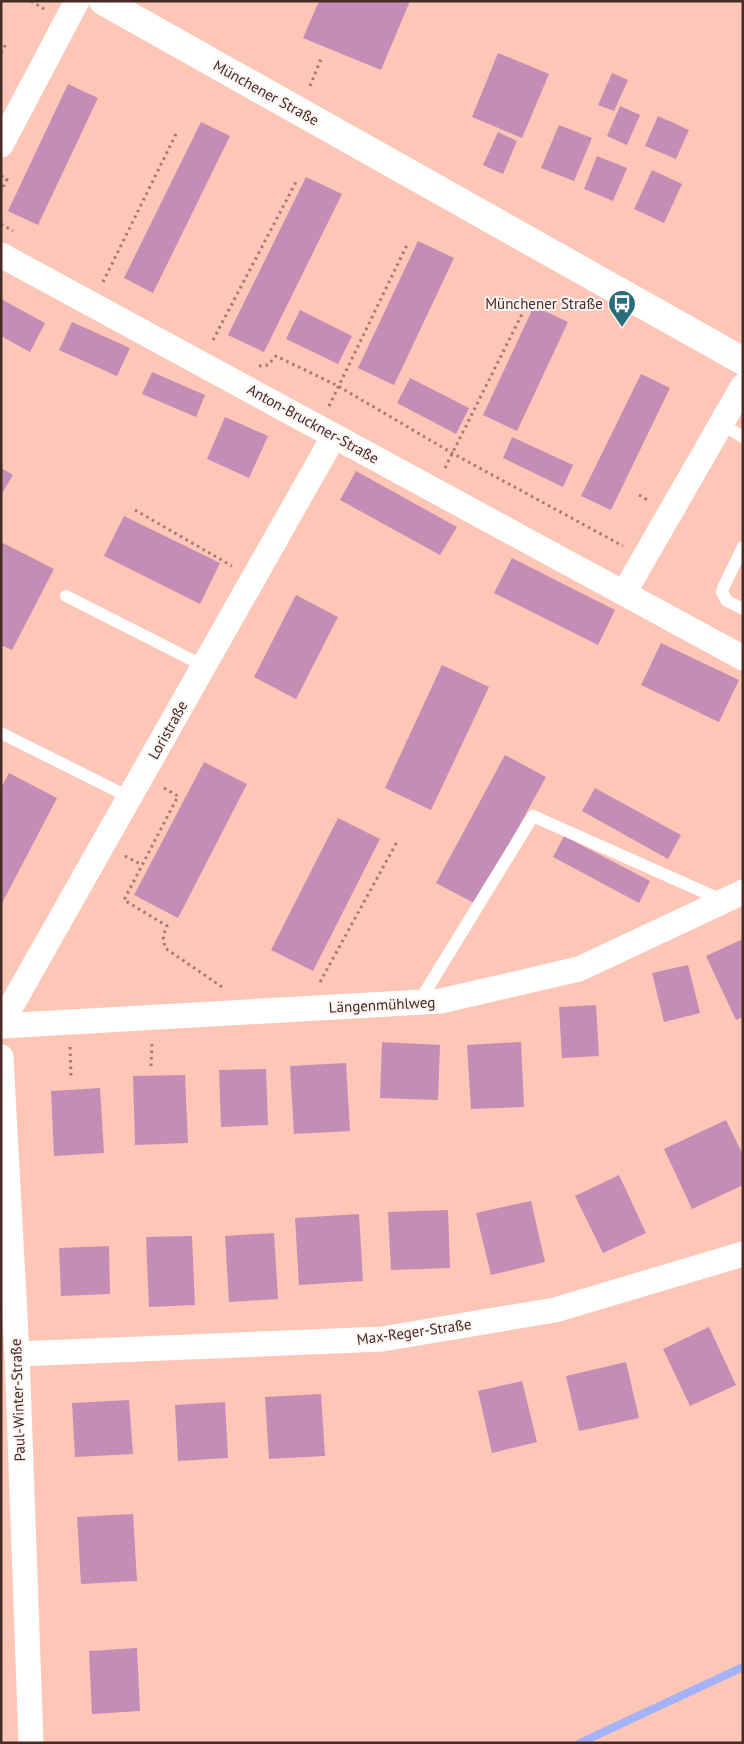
<svg xmlns="http://www.w3.org/2000/svg" width="744" height="1744" viewBox="0 0 744 1744" font-family="'PT Sans',sans-serif">
<rect width="100%" height="100%" fill="#fec6b7"/>
<g fill="none" stroke-linecap="round" stroke-linejoin="round">
<path stroke="#a6b2f8" stroke-width="8" d="M580 1743 743 1667"/>
</g>
<path fill="#c38db5" d="M319 1H410L381 70 303 38Z
M498 53 549 74 522 138 472 117Z
M612 73 628 80 614 111 598 105Z
M68 84 98 98 38 225 8 211Z
M620 106 640 115 627 145 607 136Z
M658 116 689 130 676 159 645 146Z
M201 122 230 136 153 293 124 278Z
M559 125 592 138 574 181 541 168Z
M498 132 517 141 503 174 483 165Z
M597 156 627 168 613 201 584 189Z
M652 170 682 184 664 223 634 209Z
M306 177 342 194 264 352 228 335Z
M418 241 454 258 394 385 358 368Z
M1 299 45 323 30 352 1 336Z
M534 306 568 322 517 431 483 415Z
M300 310 352 336 338 364 286 339Z
M72 322 130 348 117 376 59 350Z
M152 372 205 395 196 417 142 394Z
M641 374 670 388 611 510 581 496Z
M410 378 469 408 456 434 397 403Z
M225 417 268 436 249 478 207 459Z
M512 437 573 465 563 487 503 458Z
M1 468 13 475 1 495Z
M356 471 457 527 440 555 340 500Z
M124 516 220 563 200 604 104 556Z
M1 542 54 569 12 650 1 645Z
M512 558 615 610 598 645 494 593Z
M296 595 338 617 296 699 254 677Z
M661 643 739 680 719 722 641 685Z
M442 665 489 687 431 810 385 788Z
M505 755 546 777 476 904 436 883Z
M204 762 247 784 178 918 134 895Z
M9 773 57 798 1 905V788Z
M595 788 681 835 668 859 582 811Z
M338 818 380 839 313 971 271 950Z
M564 836 650 881 639 903 553 857Z
M743 939V1017L736 1020 706 956Z
M688 965 700 1013 664 1022 652 973Z
M596 1005 599 1056 562 1058 559 1007Z
M382 1042 440 1045 438 1100 380 1098Z
M521 1042 524 1107 471 1109 467 1045Z
M346 1063 350 1131 294 1134 290 1066Z
M266 1069 268 1125 221 1127 219 1070Z
M185 1075 188 1143 135 1145 133 1076Z
M100 1088 104 1153 54 1156 51 1091Z
M726 1120 743 1155V1185L692 1209 664 1149Z
M619 1175 646 1233 603 1253 575 1196Z
M531 1201 545 1262 491 1275 476 1213Z
M448 1210 450 1268 391 1270 388 1212Z
M359 1214 363 1281 299 1285 295 1218Z
M274 1233 278 1299 229 1302 225 1236Z
M192 1236 195 1305 149 1307 146 1237Z
M109 1246 110 1294 61 1296 59 1248Z
M709 1327 736 1385 690 1406 663 1349Z
M626 1362 639 1418 579 1431 566 1376Z
M522 1381 537 1442 492 1453 478 1391Z
M321 1394 325 1456 269 1459 265 1397Z
M129 1400 133 1454 75 1457 72 1403Z
M225 1402 228 1458 178 1461 175 1405Z
M133 1514 137 1581 81 1584 77 1517Z
M137 1648 140 1711 92 1714 89 1651Z"/>
<g fill="none" stroke-linecap="round" stroke-linejoin="round">
<path stroke="#a37a6f" stroke-width="3" stroke-dasharray="2.5 4" stroke-linecap="butt" d="M31 1 44 9
M1 53 6 44
M310 86 321 59
M1 176 7 179 1 191
M1 224 13 231
M103 282 176 134
M213 340 296 182
M259 366 268 365 276 356 338 386 452 453 623 546
M329 406 407 245
M445 468 523 312
M639 495 649 501
M135 510 232 566
M164 788 178 796 124 900 167 926 163 936 165 948 222 987
M125 856 142 865
M320 982 398 840
M70 1047 71 1076
M151 1066 152 1042"/>
<path stroke="#fff" stroke-width="12" d="M721 424 743 437
M743 547 724 586 722 592 727 601 743 609
M66 596 204 666
M1 733 129 797
M419 1002 533 816 724 901"/>
<path stroke="#fff" stroke-width="25" d="M1 145 77 1
M1 255 743 658
M624 593 743 386
M1 1024 334 436
M1 1026 441 1001 579 969 743 892
M1 1057 17 1354 31 1743
M17 1354 382 1339 555 1310 743 1254"/>
<path stroke="#fff" stroke-width="28" d="M103 1 743 361"/>
</g>
<defs>
<symbol id="bus-pin" viewBox="-11 -11 22 30"><path d="M0 17L-7.5 6A9.5 9.5 0 1 1 7.5 6Z" fill="#286d7d" stroke="#fbf4f2"/><path d="M-5-6H5V4H4V6H2V4H-2V6H-4V4H-5ZM-3.5-4V0h7V-4ZM-3.5 1.2v1.5H-2V1.2ZM2 1.2v1.5H3.5V1.2Z" fill="#fff"/></symbol>
</defs>
<g fill-rule="evenodd">
<use href="#bus-pin" x="606" y="288" width="32" height="43"/>
</g>
<g text-anchor="middle" stroke-width="4" stroke-linejoin="round" paint-order="stroke">
<g font-size="15" fill="#462b24" stroke="#fbf4f2">
<text transform="translate(266 93) rotate(29)" y="5">Münchener Straße</text>
<text transform="translate(313 424) rotate(29)" y="5">Anton-Bruckner-Straße</text>
<text transform="translate(168 730) rotate(-61)" y="5">Loristraße</text>
<text transform="translate(382 1005) rotate(-3)" y="5">Längenmühlweg</text>
<text transform="translate(414 1332) rotate(-8)" y="5">Max-Reger-Straße</text>
<text transform="translate(18 1400) rotate(-92)" y="5">Paul-Winter-Straße</text>
</g>
<g font-size="15" fill="#462b24" stroke="#fbf4f2" text-anchor="end">
<text x="603" y="309">Münchener Straße</text>
</g>
</g>
<rect width="744" height="1744" fill="none" stroke="#462b24" stroke-width="5"/>
</svg>
